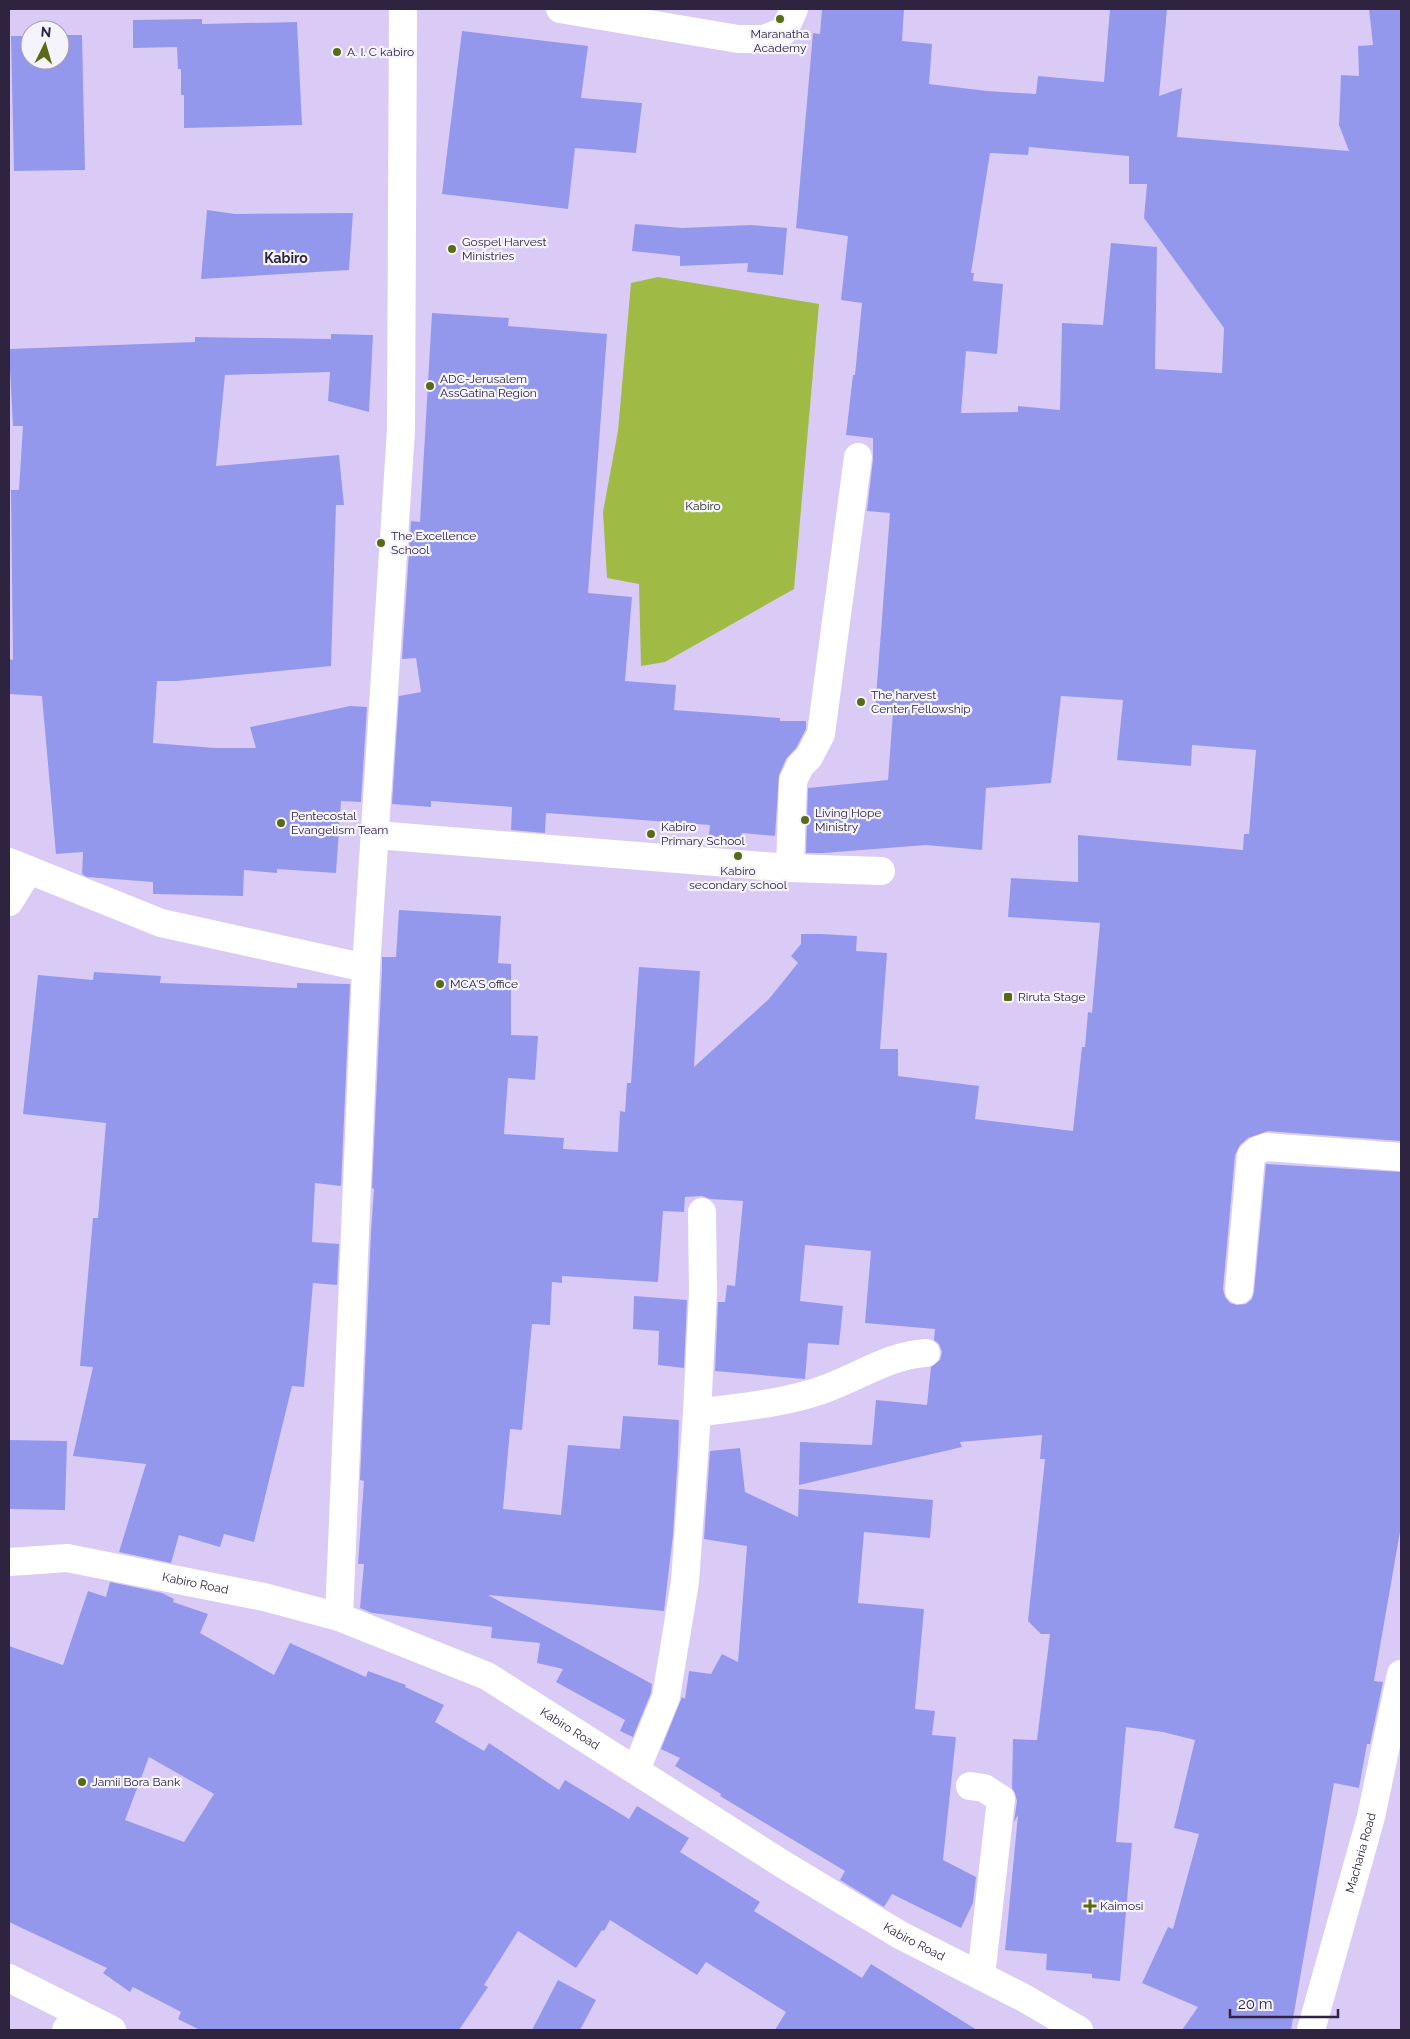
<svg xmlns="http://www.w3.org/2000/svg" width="1410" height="2039" viewBox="0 0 1410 2039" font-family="Raleway,sans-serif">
<rect width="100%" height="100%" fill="#dacbf6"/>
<path fill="#a0ba46" d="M658 277 819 304 794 589 665 662 641 666 639 584 607 578 603 512 618 431 631 283Z"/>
<path fill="#9498ed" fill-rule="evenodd" d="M822 9H904L902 41 932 44 929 84 987 91 1036 94 1038 76 1104 82 1110 9H1167L1159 96 1182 88 1177 137 1349 151 1339 125 1341 75 1359 76 1358 46 1373 45 1369 9H1401V1141L1268 1131 1248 1138 1240 1145 1235 1155 1223 1289 1225 1297 1230 1303 1237 1305 1246 1304 1252 1299 1254 1292 1266 1164 1401 1172V1526L1374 1681 1383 1682 1370 1744H1367L1359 1788 1334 1783 1291 2030H1182L1198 2007 1142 1983 1168 1927 1173 1929 1199 1834 1174 1828 1195 1740 1163 1732 1126 1727 1116 1842 1132 1843 1120 1981 1092 1978V1974L1046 1970 1047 1954 1005 1950 1018 1815 1014 1822 1017 1801 1015 1793 1012 1788 1013 1739 1037 1740 1050 1634H1041L1028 1621 1045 1459H1040L1042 1435 960 1442 962 1447 799 1485 800 1442 872 1445 876 1400 927 1405 931 1367 940 1360 942 1352 939 1344 934 1340 935 1329 865 1323 871 1251 805 1245 800 1301 843 1306 839 1345 808 1343 805 1379 715 1371 718 1302H725L727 1285 735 1286 743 1201 710 1199 702 1196 685 1197 684 1212 663 1211 658 1282 562 1276V1283L552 1282 550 1325 532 1324 522 1430 510 1429 503 1509 561 1515 568 1445 620 1449 623 1416 679 1420 678 1454 673 1535 664 1611 488 1595 652 1684 651 1693 633 1737 620 1731 625 1720 556 1682 563 1669 537 1663 540 1643 491 1638 492 1627 372 1613 360 1608 364 1564H358L364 1481 360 1480 371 1232 374 1189 372 1188 382 969V957H396L399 910 501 916 498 963 511 964V1035L538 1036 535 1080 508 1078 504 1134 564 1138 563 1149 618 1152 620 1111 625 1112 627 1083H631L639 967 700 971 694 1067 769 999 798 963 791 956 801 944V934H820L857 936 856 951 887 953 880 1049H898V1076L979 1086 975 1119 1073 1131 1082 1047H1085L1088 1012 1092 1013 1100 923 1008 917 1011 878 1078 882V835L1243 850 1244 834H1249L1256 750 1192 745 1191 766 1117 760 1123 700 1061 696 1051 783 986 788 982 850 926 845 823 853H806L808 788 888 780 893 712 875 710 890 513 867 511 873 459V438L846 435 853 375H855L862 303 841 300 848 236 796 228 813 33 820 34ZM1029 147 1129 156V184H1147L1144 218 1224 328 1222 373 1155 369 1157 247 1111 243 1103 325 1062 323 1060 410 1018 406V412L961 413 966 351 997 354 1003 284 973 281 974 273H971L990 153 1028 155Z
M202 19V24L297 22 302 125 184 128V95H181V69H178L177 47 133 48V20Z
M462 31 588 46 581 98 642 103 636 153 575 148 568 209 442 194Z
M60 35H82L85 170 14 171 11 36H30V60H60Z
M207 210 235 214 353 213 349 270 201 279Z
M635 224 682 228 751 225 787 228 783 275 747 272 748 263 680 266V256L632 251Z
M432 313 509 318 508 326 607 334 588 593 632 597 625 681 676 685 674 710 780 718V721H806V729L796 748 786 759 779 775 775 836 742 833 741 845 708 842 710 825 546 813 545 833 511 830 512 807 431 801V807L392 804 399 696 421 692 416 658 402 659 411 521 420 522Z
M331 334 373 335 369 412 328 401 330 372 225 375 216 466 339 455 344 505H336L331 666 177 681H157L153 743 215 748H256L250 727 350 706 367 707 361 802 341 801 336 873 277 869V873L244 870 243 896 153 894V882L87 877 82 874 83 852 56 854 42 696 9 694V659L13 660 11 490H19L23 426H13L9 349 195 342V337L331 339Z
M94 972 161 976 160 983 297 988V983L350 984 341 1186 315 1183 312 1242 339 1244 337 1285 313 1283 304 1387 292 1386 254 1542 224 1534 220 1547 179 1535 171 1563 119 1552 146 1464 73 1456 93 1367 80 1366 93 1218H98L106 1123 23 1114 38 975 93 980Z
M634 1296 687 1300 684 1368 658 1365 659 1331 633 1329Z
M9 1440 67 1441 65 1510 9 1509Z
M740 1448 745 1492 798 1517 799 1489 933 1500 930 1538 864 1532 858 1603 924 1609 915 1709 935 1711 932 1735 956 1737 943 1860 976 1877 973 1903 961 1928 892 1894 884 1907 840 1880 845 1871 720 1796 721 1794 675 1766 680 1758 661 1749 682 1697 685 1699 689 1671 711 1674 722 1654 738 1662 747 1546 704 1539 710 1451Z
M110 1582 162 1593 174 1599 173 1602 208 1614 200 1633 274 1675 290 1643 366 1677 368 1671 406 1685 405 1687 444 1705 435 1722 484 1751 489 1743 559 1790 565 1780 629 1819 637 1806 689 1838 680 1852 760 1902 754 1911 862 1978 871 1964 977 2030H775L786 2012 706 1962 697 1975 610 1920 604 1931 602 1930 576 1968 518 1931 484 1985 488 1987 459 2030H200L178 2019 181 2012 133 1987 130 1992 103 1973 107 1968 9 1922V1646L63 1665 88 1591 106 1597ZM149 1757 214 1794 184 1842 125 1820Z
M558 1980 596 2000 580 2030H532Z"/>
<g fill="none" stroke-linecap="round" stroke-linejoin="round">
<g stroke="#fff" stroke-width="28">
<path d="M560 9 738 39H764L784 31 794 9"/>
<path d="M376 835 790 868 881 871"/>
<path d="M9 862 161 923 366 968"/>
<path d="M790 868 793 781 800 766 809 757 821 734 858 457"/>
<path d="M9 902 29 870"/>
<path d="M1239 1290 1251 1156 1258 1150 1267 1147 1401 1157"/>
<path d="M697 1413C739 1407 782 1404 822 1390 857 1378 889 1355 926 1353"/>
<path id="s1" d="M9 1562 67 1558 264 1597 339 1617 487 1676 784 1865 900 1935 1024 1998 1079 2030"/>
<path d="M339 1617 366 968 401 430 403 9"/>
<path d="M636 1770 666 1697 685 1582 697 1413 703 1292 702 1212"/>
<path d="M970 1786 984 1788 1001 1799 981 1976"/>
<path d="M66 2030 77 2013"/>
<path id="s2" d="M1311 2030 1371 1817 1401 1674"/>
</g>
<path stroke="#fff" stroke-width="28" d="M9 1978 112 2030"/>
</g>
<g fill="#596b16" stroke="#f5f3fb" stroke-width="2">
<circle cx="780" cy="19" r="5"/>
<circle cx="337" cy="52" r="5"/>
<circle cx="452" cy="249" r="5"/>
<circle cx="430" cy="386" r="5"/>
<circle cx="381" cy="543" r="5"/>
<circle cx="861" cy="702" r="5"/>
<circle cx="805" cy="820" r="5"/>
<circle cx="281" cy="823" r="5"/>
<circle cx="651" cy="834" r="5"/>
<circle cx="738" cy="856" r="5"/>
<circle cx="440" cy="984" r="5"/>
<rect x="1003" y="992" width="10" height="10" rx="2.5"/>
<circle cx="82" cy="1782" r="5"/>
<path d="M1087.5 1898.5h5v5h5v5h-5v5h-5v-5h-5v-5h5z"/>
</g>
<g text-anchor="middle" stroke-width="4.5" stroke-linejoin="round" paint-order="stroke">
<g font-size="12" fill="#2f2440" stroke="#f5f3fb" text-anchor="start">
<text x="780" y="38" text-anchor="middle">Maranatha<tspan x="780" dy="14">Academy</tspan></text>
<text x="347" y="56">A. I. C kabiro</text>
<text x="462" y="246">Gospel Harvest<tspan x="462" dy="14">Ministries</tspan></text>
<text x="440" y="383">ADC-Jerusalem<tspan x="440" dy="14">AssGatina Region</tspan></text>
<text x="391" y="540">The Excellence<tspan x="391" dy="14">School</tspan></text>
<text x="871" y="699">The harvest<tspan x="871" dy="14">Center Fellowship</tspan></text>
<text x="815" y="817">Living Hope<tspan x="815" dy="14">Ministry</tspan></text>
<text x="291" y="820">Pentecostal<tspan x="291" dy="14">Evangelism Team</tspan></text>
<text x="661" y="831">Kabiro<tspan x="661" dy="14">Primary School</tspan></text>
<text x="738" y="875" text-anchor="middle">Kabiro<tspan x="738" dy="14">secondary school</tspan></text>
<text x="450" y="988">MCA'S office</text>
<text x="1018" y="1001">Riruta Stage</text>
<text x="92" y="1786">Jamii Bora Bank</text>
<text x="1100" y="1910">Kaimosi</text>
</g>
<g font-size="12" fill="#282d18" stroke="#f5f3fb">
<text x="703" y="510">Kabiro</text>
</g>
<g font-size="12" fill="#2f2440" stroke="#f5f3fb">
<text dy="4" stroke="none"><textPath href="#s1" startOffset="189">Kabiro Road</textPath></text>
<text dy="4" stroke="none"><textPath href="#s1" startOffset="594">Kabiro Road</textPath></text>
<text dy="4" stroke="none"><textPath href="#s2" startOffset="184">Macharia Road</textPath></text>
<text dy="4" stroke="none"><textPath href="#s1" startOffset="999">Kabiro Road</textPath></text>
</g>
<g font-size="14" font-weight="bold" fill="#2f2440" stroke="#f5f3fb">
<text x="286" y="263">Kabiro</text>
</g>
</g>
<rect width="1410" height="2039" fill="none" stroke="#2f2440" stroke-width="20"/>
<g transform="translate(45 45) rotate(5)"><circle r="24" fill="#f5f3fb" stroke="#a6a0b0"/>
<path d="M0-4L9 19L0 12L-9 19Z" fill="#596b16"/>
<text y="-8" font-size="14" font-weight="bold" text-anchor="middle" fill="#2f2440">N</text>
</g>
<path d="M1230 2009v8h108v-8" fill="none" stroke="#2f2440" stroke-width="2.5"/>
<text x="1238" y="2009" font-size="15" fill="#2f2440" stroke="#f5f3fb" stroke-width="4" paint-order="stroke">20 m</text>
</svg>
